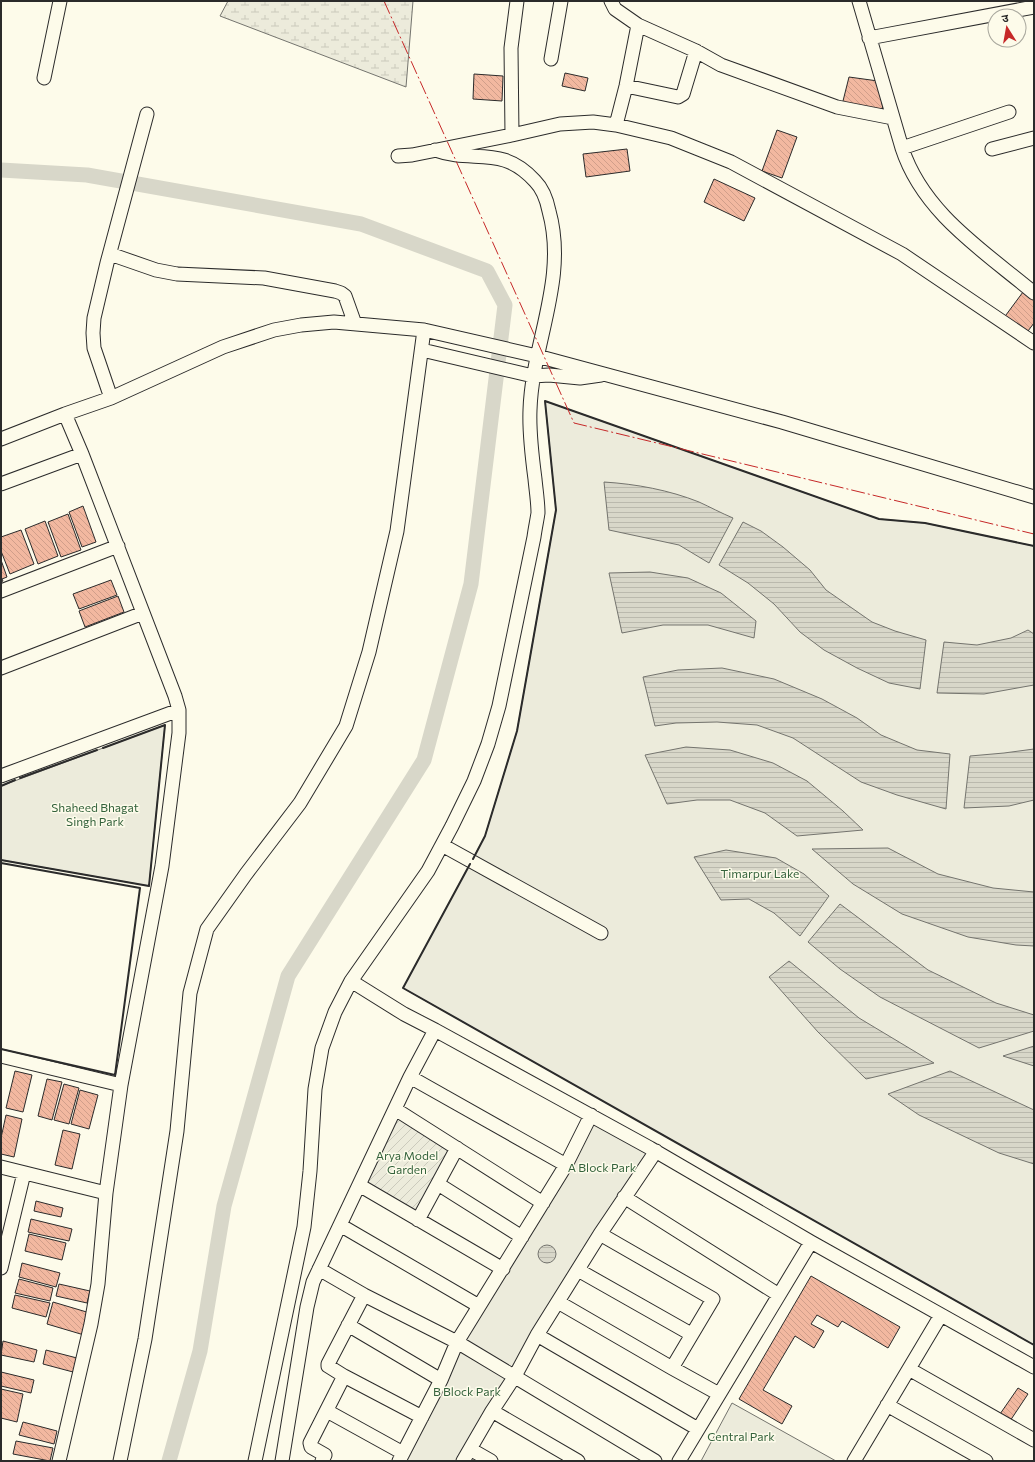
<svg xmlns="http://www.w3.org/2000/svg" width="1035" height="1462" viewBox="0 0 1035 1462" font-family="Commissioner,'Noto Sans Devanagari',sans-serif">
<defs>
<pattern id="wetland-marsh" width="20" height="14" patternUnits="userSpaceOnUse"><rect width="20" height="14" fill="#ecebdb"/><path d="M1 5h8M5 5V1M11 12h8M15 12V8" fill="none" stroke="#cbcabc"/></pattern>
<pattern id="garden-furrows" width="10" height="10" patternUnits="userSpaceOnUse"><rect width="10" height="10" fill="#ecebdb"/><path d="M-1 1l2-2M0 10L10 0M9 11l2-2" fill="none" stroke="#cbcabc"/></pattern>
<pattern id="water-rules" width="6" height="5" patternUnits="userSpaceOnUse"><rect width="6" height="5" fill="#d8d7c9"/><path d="M0 2.5h6" fill="none" stroke="#bab9ad"/></pattern>
<pattern id="building-back-hatch" width="6" height="6" patternUnits="userSpaceOnUse"><rect width="6" height="6" fill="#f2b8a0"/><path d="M-1 5l2 2M0 0l6 6M5-1l2 2" fill="none" stroke="#d09e8a"/></pattern>
</defs>
<rect width="100%" height="100%" fill="#fdfbea"/>
<path fill="#ecebdb" stroke="#74746e" d="M545 401 879 519 925 523 1034 546V1345L403 988 485 836 517 731 556 510Z
M165 725 149 886 1 860V786Z
M593 1120 651 1152 464 1461H396L456 1347Z
M732 1403 836 1461H701Z"/>
<path fill="url(#wetland-marsh)" stroke="#74746e" d="M228 1H413L406 87 220 16Z"/>
<path fill="url(#garden-furrows)" stroke="#74746e" d="M395 1109 454 1146 418 1220 359 1185Z"/>
<path fill="url(#water-rules)" stroke="#74746e" d="M604 482C636 484 669 490 699 502 710 507 721 513 733 518L709 563 679 545 609 530Z
M743 522 761 531 783 547 810 570 826 590 872 622 895 631 926 640 920 689 889 683 857 668 824 650 800 632 774 604 748 583 719 565Z
M650 572 688 578 721 593 756 621 754 638 708 625H663L622 633 609 573Z
M1028 630 1034 634V685L984 694 937 693 944 642 977 645 1011 638Z
M722 668 774 679 822 699 857 718 881 735 917 750 950 754 946 809 897 795 861 782 793 738 757 725 717 722 676 723 655 726 643 677 678 670Z
M686 747 730 750 773 763 807 781 843 811 863 830 797 836 765 813 730 800H697L667 804 645 755Z
M1034 749V800L1009 806 964 808 970 756 1004 753Z
M888 848 938 874 993 888 1034 892V946L1016 945 968 937 902 914 853 884 812 849Z
M726 850 776 858 804 874 829 896 800 936 774 913 749 899 721 900 694 857Z
M840 904 928 970 996 1003 1034 1015V1031L979 1048 880 997 840 969 808 942Z
M789 961 859 1018 934 1063 866 1079 818 1032 769 977Z
M1034 1046V1066L1003 1056Z
M950 1071 1034 1110V1164L999 1153 919 1115 888 1094Z
M538 1254a9 9 0 1 1 18 0a9 9 0 1 1-18 0Z"/>
<g fill="none" stroke-linecap="round" stroke-linejoin="round">
<path stroke="#d8d7c9" stroke-width="15" d="M1 170 87 175 361 224 487 271 505 305 471 584 424 760 288 976 224 1206 200 1351 169 1461"/>
</g>
<path fill="url(#building-back-hatch)" stroke="#2b2b2b" d="M565 73 588 78 585 91 562 86Z
M474 74 503 76 502 101 473 99Z
M849 77 878 81 883 109 842 105Z
M777 130 797 137 782 178 762 171Z
M627 149 630 171 586 177 583 154Z
M714 179 755 198 744 221 704 202Z
M1023 292 1034 300V323L1025 335 1003 319Z
M83 506 96 542 82 547 69 512Z
M68 514 81 550 61 557 48 522Z
M45 521 58 556 38 564 25 529Z
M21 530 34 564 10 574 1 551V537Z
M1 560 7 577 2 579 3 581 1 582Z
M111 580 117 595 79 609 73 594Z
M118 596 124 612 85 627 79 611Z
M15 1071 32 1075 23 1112 6 1108Z
M47 1079 62 1082 52 1120 38 1116Z
M64 1084 79 1088 69 1124 54 1120Z
M80 1090 98 1095 89 1129 71 1124Z
M6 1115 22 1119 14 1157 1 1154V1138Z
M63 1130 80 1134 72 1169 55 1165Z
M36 1201 63 1208 61 1217 34 1211Z
M31 1219 72 1229 69 1241 28 1232Z
M29 1234 66 1243 62 1260 25 1251Z
M22 1263 60 1273 56 1287 19 1277Z
M811 1276 900 1327 888 1348 842 1321 838 1327 817 1315 811 1324 824 1331 814 1348 795 1336 763 1390 792 1406 782 1424 739 1399Z
M19 1279 53 1288 50 1301 15 1293Z
M59 1284 90 1291 87 1303 56 1296Z
M15 1295 50 1303 46 1317 12 1308Z
M53 1302 90 1313 84 1335 47 1324Z
M3 1341 37 1350 34 1362 1 1355Z
M46 1350 77 1358 73 1372 43 1364Z
M1 1372 34 1380 31 1393 1 1386Z
M1018 1388 1028 1394 1010 1421 1000 1414Z
M1 1389 23 1394 17 1422 1 1418Z
M23 1422 57 1431 54 1444 19 1435Z
M16 1441 53 1448 50 1461 13 1454Z"/>
<g fill="none" stroke-linecap="round" stroke-linejoin="round">
<defs>
<path id="minor" d="M611 1 615 9 638 25 696 51 721 65 837 107 893 118
M859 1 902 148C923 213 984 251 1034 293
M869 38 1034 7
M551 59 561 1
M44 78 60 1
M626 86 678 97 683 94 696 51
M616 125 626 86 638 25
M512 135 511 48 517 1
M902 148 1009 112
M992 149 1034 138
M398 156 412 155 512 135 560 124 593 122 616 125 671 138 731 162 902 254 1034 343
M110 254 156 270 177 274 264 278 335 291 341 293 345 296 355 324
M422 350 533 376 549 375 580 378 601 375
M111 398 94 348 93 333 94 318 107 263 147 114
M1 439 65 414 111 398 223 347 274 330 301 325 334 322 424 330 537 356 782 422 1034 497
M1 484 82 454
M1 591 118 546
M1 668 143 613
M1 776 179 710
M442 845 601 933
M351 981 404 1014 435 1030
M1 1056 121 1085
M410 1077 566 1165
M395 1109 543 1203
M1 1167 106 1193
M438 1184 522 1237
M359 1185 503 1269
M624 1197 779 1295
M418 1220 457 1148
M340 1225 479 1306
M600 1234 713 1299 672 1368
M1 1268 24 1173
M319 1269 364 1295 457 1342 655 1461
M578 1270 691 1334
M558 1302 672 1368 719 1394
M348 1325 441 1380
M537 1335 698 1429
M909 1369 1034 1440
M344 1376 422 1417
M887 1405 986 1461
M327 1411 403 1453
M492 1411 578 1461
M470 1449 491 1461
M59 1461 91 1324 98 1284 106 1193 121 1085 162 866 179 733V710L175 696 82 454 65 414
M120 1461 145 1339 177 1131 190 993 207 929 246 874 300 803 346 726 369 652 397 531 424 330
M255 1461 304 1227 310 1171 315 1089 322 1048 335 1012 351 981 428 871 452 826 474 781 488 744 499 706 534 537C535 529 537 520 538 513 538 502 536 490 535 479 532 456 529 434 530 410 532 343 568 279 549 211 547 201 543 189 535 181 502 144 473 164 435 150
M282 1461 307 1307 313 1282 410 1077 435 1030 650 1148 811 1242 1034 1367
M322 1461 325 1455 311 1447 310 1443 344 1376 328 1366V1364L364 1295
M399 1461 441 1380 457 1342 566 1165 591 1115
M463 1461 492 1411 515 1376 537 1335 600 1234 656 1151
M679 1461 811 1242
M854 1461 941 1315"/>
</defs>
<use href="#minor" stroke="#2b2b2b" stroke-width="15"/>
<use href="#minor" stroke="#fdfbea" stroke-width="13"/>
<path stroke="#2b2b2b" stroke-width="2" d="M20 778 97 750
M1 786 15 780
M473 859 485 836 517 731 556 510 545 401 879 519 925 523 1034 546
M1 860 149 886 165 725 103 748
M1 863 140 888 115 1075 1 1049
M470 864 403 988 1034 1345"/>
<path stroke="#c62828" stroke-width="1" stroke-dasharray="14 3 2 3" stroke-linecap="butt" d="M384 1 574 423 1034 534"/>
</g>
<g text-anchor="middle" stroke-width="3" stroke-linejoin="round" paint-order="stroke">
<g font-size="12" fill="#34623c" stroke="#fdfbea">
<text x="95" y="812">Shaheed Bhagat<tspan x="95" dy="14">Singh Park</tspan></text>
<text x="760" y="878">Timarpur Lake</text>
<text x="407" y="1160">Arya Model<tspan x="407" dy="14">Garden</tspan></text>
<text x="602" y="1172">A Block Park</text>
<text x="467" y="1396">B Block Park</text>
<text x="741" y="1441">Central Park</text>
</g>
</g>
<rect width="1035" height="1462" fill="none" stroke="#2b2b2b" stroke-width="4"/>
<g transform="translate(1007 28) rotate(349)"><circle r="19" fill="#fdfbea" stroke="#a9a89e"/>
<path d="M0-3L7 15L0 10L-7 15Z" fill="#c62828"/>
<text y="-6" font-size="11" font-weight="bold" text-anchor="middle" fill="#2b2b2b">उ</text>
</g>
</svg>
